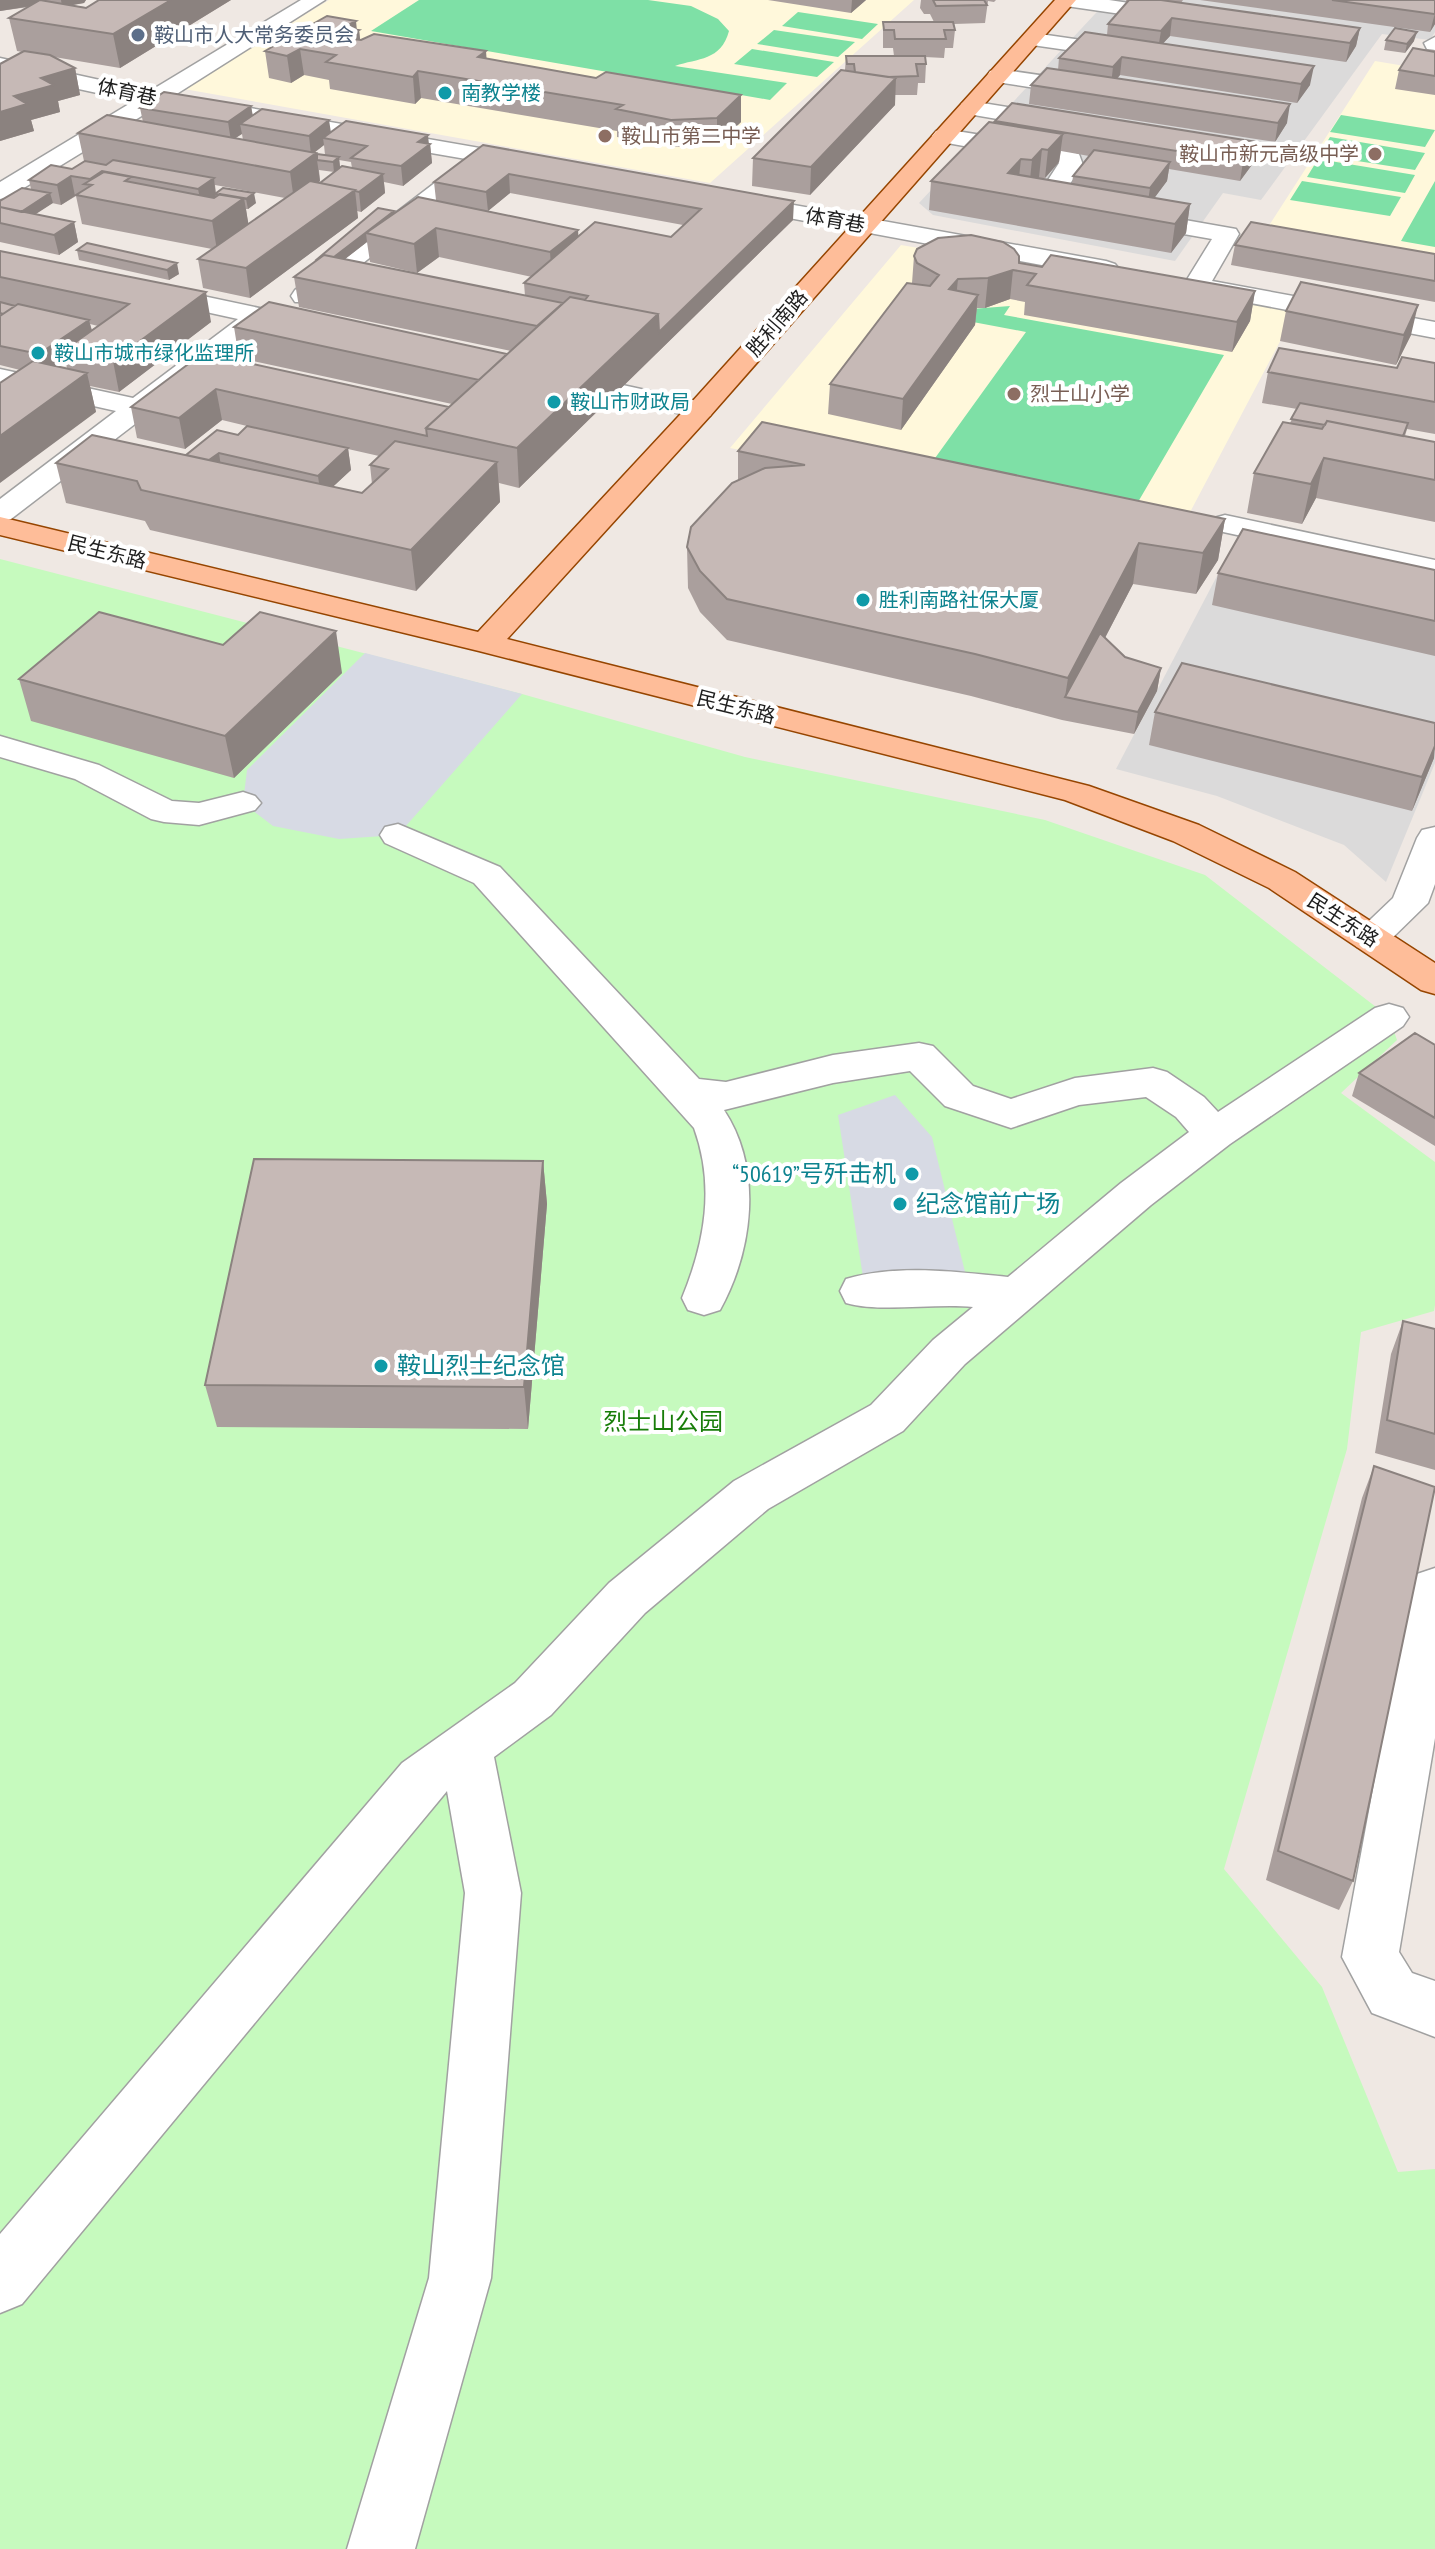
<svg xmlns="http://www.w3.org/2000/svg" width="1435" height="2549" viewBox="0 0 1435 2549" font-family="'PT Sans Narrow','Noto Sans SC',sans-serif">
<rect width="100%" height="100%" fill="#efe8e3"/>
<path fill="#dbdada" d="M1108 0H1360L1435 10V32L1430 40 1382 34 1261 200 1223 193 1175 261 933 215 919 203Z
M1229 553 1435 596V763L1386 882 1344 845 1217 796 1116 769Z"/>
<path fill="#fff8db" d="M329 0H914L710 183 184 89Z
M1375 61 1435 71V257L1268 227Z
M901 245 1296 311 1177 537 730 448Z"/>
<path fill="#c6fabe" d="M0 559 522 694 745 757 1045 820 1205 875 1389 1017 1397 1040 1341 1093 1435 1162V1305L1434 1311 1361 1332 1347 1449 1224 1869 1322 1987 1398 2172 1435 2169V2549H0Z"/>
<path fill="#7ee0a6" d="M419 0H648L691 6 718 19 729 31C721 61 698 58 675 66L787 83 770 100 371 31Z
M798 12 878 24 862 39 782 26Z
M774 30 855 42 838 57 757 44Z
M752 49 834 62 817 77 734 64Z
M1341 115 1435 130 1425 147 1330 132Z
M1330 137 1425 153 1415 170 1319 155Z
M1318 159 1415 175 1405 193 1307 177Z
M1302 181 1401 197 1390 216 1290 200Z
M1435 181V247L1401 241Z
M1010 306 1004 315 1224 355 1131 514 925 472 1026 332 957 319 958 310Z"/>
<path fill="#d7dae4" d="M365 653 522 694 398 835 339 839 273 826 243 803 247 770Z
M895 1095 932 1137 965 1272 863 1277 838 1115Z"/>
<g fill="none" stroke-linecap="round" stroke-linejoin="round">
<defs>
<path id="minor" d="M301 0H325L175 95 532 157 540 159 544 164 540 169 532 171 490 164 313 302H295L291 296 295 290 466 159 158 106 9 197 0 199V182L134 101 0 72V58L150 91Z
M1056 0H1109L1183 11 1193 17 1183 23 1066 6Z
M1033 33 1130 47 1141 53 1130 59 1025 44 1022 39 1025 34Z
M1435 37V50L1427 49 1424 43Z
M998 69 1094 83 1105 90 1094 97 990 81 987 76 990 71Z
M970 101 1062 116 1070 118 1073 123 1070 128 1062 130 962 113 959 108 962 103Z
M944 129 1056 147 1079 154 1083 165 1060 198 1236 229 1239 234 1212 281 1435 322V338L1187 291 1183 286 1212 239 1036 208 1033 203 1059 163 936 141 932 136 936 131Z
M733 194 1106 261 1115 264 1119 269 1115 274 1106 277 724 206 721 201 724 196Z
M151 285 311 319 320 321 324 327 320 333 311 335 264 325 11 519 0 522V499L116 411 0 385V369L133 398 238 319 142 298 138 293 142 288Z
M618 384 710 404 714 410 710 416 700 418 608 398 604 392 608 386Z
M1225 515 1435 560V578L1214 530 1210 524 1214 518Z
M0 736 99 765 172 801 199 803 243 792 255 796 261 803 255 810 199 825 164 822 151 819 75 779 0 757Z
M398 824 500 867 699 1079 726 1082 833 1055 919 1043 933 1046 973 1086 1011 1099 1075 1078 1153 1068 1167 1072 1204 1097 1218 1112 1375 1008 1389 1004 1403 1008 1409 1017 1403 1026 1230 1144 1151 1205 965 1364 903 1431 768 1509 645 1613 551 1715 494 1757 521 1893 491 2278 415 2549H347L429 2278 465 1893 447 1791 22 2304 0 2313V2234L402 1763 515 1683 609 1583 734 1481 871 1405 933 1340 973 1307C933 1303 881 1313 846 1303L840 1291 846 1279C897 1264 956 1272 1008 1277L1121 1183 1189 1132 1176 1117 1146 1097 1079 1105 1011 1128 945 1106 910 1071 833 1083 724 1110C763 1169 753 1250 720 1310L704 1315 688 1310 682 1298C705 1242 715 1186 694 1128L474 883 385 843 380 835 385 827Z
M1435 827V884L1428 903 1383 947 1370 950 1357 947 1351 938 1393 898 1417 838 1422 830Z
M1435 1568V1738L1399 1952 1412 1973 1435 1981V2037L1372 2013 1342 1957 1410 1589 1417 1574Z"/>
<path id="major" d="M1055 0H1076L710 416 507 639 1089 786 1199 825 1295 872 1435 963V994L1421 990 1269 888 1173 841 1065 800 479 651 0 535V517L478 632 690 404Z"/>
</defs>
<use href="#minor" stroke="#a1a1a1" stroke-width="3"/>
<use href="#major" stroke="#964500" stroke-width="3"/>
<use href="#minor" fill="#fff" fill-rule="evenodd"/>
<use href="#major" fill="#febd99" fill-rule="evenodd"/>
</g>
<path fill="#aa9f9d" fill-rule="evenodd" d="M0 0H86L84 3 71 5 85 7 231 0 120 68 54 57 75 68 80 95 58 101 60 112 31 120 34 131 0 141V64L22 52 17 51 9 18 28 7 0 11Z
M768 0H866L851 13Z
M921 0H996L994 2 988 1 985 23 954 24 955 30 953 48H945L944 58 925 57 926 64 925 83H918L917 95H895V105L810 195 752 186 753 158 845 70 846 56H894L893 48H883V22H934L930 14H924L920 8Z
M1126 0H1183L1181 3 1360 28 1356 46 1346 62 1170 36 1163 43 1310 85 1297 103 1120 75 1117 79 1287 123 1275 142 1029 104 1031 85 1058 70 1059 58 1107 35 1108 24 1127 2H1126Z
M1200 0H1435V24L1430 32Z
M357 30H359L360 40 486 58 741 122 717 145 672 147 617 137V131L421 98 415 104 330 89 329 80 304 75 291 83 269 78 265 51Z
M1386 40 1414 41 1405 53 1384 50Z
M1417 49 1435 50V95L1395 89 1399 70Z
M251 106 253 116 331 132 430 144 432 163 403 186 384 182 385 193 361 212 357 211 358 218 250 298 203 288 198 259 212 249 82 224 76 196 61 205 52 203 35 214 74 222 78 242 59 255 0 242V201L31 189 29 180 72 169 84 161 78 133 143 122 140 108ZM241 134H242L243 140 235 138ZM324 145 325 155 314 153ZM339 160 351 162 352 168 320 183H318L320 181 319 170 334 172 340 167ZM215 185 285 198 248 224 246 209H248L256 203 223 188 216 193Z
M995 121 1257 142 1254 162 1240 181 1169 169 1167 181 1154 198 1190 204 1186 233 1171 253 929 210 931 181 995 123ZM1061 151 1089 156 1073 176 1072 184 1038 178H1045L1059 162Z
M483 145 793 220 519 488 499 483 500 502 416 591 150 530 145 521 66 503 56 463 186 455 238 435 247 426 222 420 185 449 137 438 131 407 203 353 449 407 452 404 239 358 234 327 507 354 511 351 299 307 294 277 394 211V214L436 200 434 182ZM510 193 683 225 671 237H578V230L488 211ZM367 242 370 262 417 273 439 257 532 277 524 283 525 296 345 259ZM348 449 379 456 370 465 372 484 362 493 332 487 351 470Z
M87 243 179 274 169 280 79 260 77 250Z
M1235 245 1435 254V302L1231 265Z
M0 251 211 322 119 392 90 386 96 412 20 370 0 365ZM90 324 98 326 92 330ZM65 360 67 368 57 366Z
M914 256 1019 263 1255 291 1250 321 1232 352 1024 315 1025 302 1010 299 985 308H977L975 325 901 430 828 414 830 384 912 283Z
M1286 311 1411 335 1396 365 1280 341Z
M1435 363V434L1407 429 1405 436 1435 442V522L1316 498 1302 524 1247 513 1254 473 1290 423 1297 409 1262 403 1268 372 1397 368Z
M738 451 1225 519 1218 560 1196 594 1133 584 1105 638 1125 657 1161 668 1157 691 1134 734 1062 720 971 696 727 640 700 612 688 588 687 547 738 480Z
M1435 570V656L1212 605 1218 573Z
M223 645 342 673 234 778 31 721 19 679Z
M1155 712 1434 758 1412 811 1149 745Z
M1435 1045V1146L1352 1096 1359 1073Z
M543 1161 547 1204 528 1429 217 1427 205 1385Z
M1403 1321 1435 1329V1470L1375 1453 1391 1354Z
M1374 1466 1353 1881 1339 1910 1266 1880 1362 1498Z"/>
<path fill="#8b827f" d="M0 0H43L44 4 0 11Z
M61 0H86L84 3 62 7Z
M171 0H231L120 68 113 34Z
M852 0H866L851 13Z
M1435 13V24L1430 32Z
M1172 18 1170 36 1158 49 1161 31Z
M356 21 357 31 359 30 362 57 348 64 343 28Z
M1360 28 1356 46 1346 62 1350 43Z
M1417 32 1414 41 1405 53 1407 44Z
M300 49 304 75 291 83 287 56Z
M486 51 488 78 478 57Z
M1122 57 1120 75 1111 85 1113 67Z
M1314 66 1310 85 1297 103 1301 84Z
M75 68 80 95 58 101 60 112 31 120 34 131 0 141V112L14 96 41 78Z
M418 71 421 98 415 104 413 77Z
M896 78 895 105 810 195 811 167Z
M741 95V122L717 145V118Z
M1290 104 1287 123 1275 142 1278 123Z
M251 106 254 125 240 124 242 134 231 141 228 122Z
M329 120 332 139 323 138 324 145 311 155 309 136Z
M1063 134 1059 162 1045 178 1048 150Z
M428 135 429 145 430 144 432 163 403 186 401 166 418 142Z
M1257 142 1254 162 1240 181 1243 162Z
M1042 149 1039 177 1029 189 1032 160Z
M316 153 320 181 294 200 290 172Z
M339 157 340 167 334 172 333 162Z
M1021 159 1018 187 1008 173Z
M1170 162 1167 181 1147 208 1150 188Z
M383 174 385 193 361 212 359 192Z
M509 174 510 193 488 211 486 192Z
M71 176 75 196 61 205 57 185Z
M214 178 216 198 202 209 198 189Z
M355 190 358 218 250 298 246 268Z
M50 193 53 203 22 223 20 213Z
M254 193 256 203 248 209 246 199Z
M244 198 249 227 217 250 212 221Z
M794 201 793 220 519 488 517 448 658 314Z
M1190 204 1186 233 1171 253 1175 224Z
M394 211 395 221 366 233 367 242 327 273 326 263Z
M74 222 78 242 59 255 54 235Z
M436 228 439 257 417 273 414 244Z
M578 230 580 259 552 281 550 252Z
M177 263 179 274 169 280 167 270Z
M1013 270 1010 299 985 308 988 278Z
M958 279 955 308 949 289Z
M1255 291 1250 321 1232 352 1237 322Z
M206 292 211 322 119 392 113 361Z
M978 295 975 325 901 430 903 399Z
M1418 305 1411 335 1396 365 1404 335Z
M89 320 94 340 63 351 65 360 44 375 39 354Z
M87 373 96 412 0 483V436Z
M216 389 222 420 185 449 179 418Z
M348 448 351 470 321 498 318 476Z
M219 453 222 474 195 472Z
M1324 458 1316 498 1302 524 1311 484Z
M497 462 500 502 416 591 411 550Z
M1225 519 1218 560 1196 594 1203 553Z
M1139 543 1133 584 1073 699 1065 697 1068 678Z
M336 631 342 673 234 778 225 736Z
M1161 668 1157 691 1134 734 1138 712Z
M1435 746 1434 758 1412 811 1422 777Z
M543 1161 547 1204 528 1429 524 1387Z"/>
<path fill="#c6b9b6" stroke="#8b827f" stroke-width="2" d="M40 0 86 8 99 0H171L113 34 9 18Z
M933 0H984L987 5 936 6Z
M1129 0H1161L1360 28 1350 43 1172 18 1161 31 1108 24Z
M1332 0H1435V13L1434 14Z
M327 16 356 21 343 28 359 30 345 38 361 40 374 34 486 51 478 57 596 78 606 72 741 95 717 118 671 120 616 109 623 105 418 71 413 77 326 62 336 55 300 49 287 56 265 51Z
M883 22H953L955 30H944L946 39H895L894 30H884Z
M1395 28 1417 32 1407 44 1386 40Z
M1085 32 1314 66 1301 84 1122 57 1113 67 1059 58Z
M1413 48 1435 52V76L1399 70Z
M24 51 50 55 75 68 41 78 54 85 14 96 27 104 0 112V64Z
M846 56H925L926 64H916L918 76 888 77 855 72 854 64H847Z
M1047 68 1290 104 1278 123 1031 85Z
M841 70 896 78 811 167 753 158Z
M164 92 251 106 228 122 140 108Z
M1012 103 1257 142 1243 162 995 121Z
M262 109 329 120 309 136 240 124Z
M107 115 316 153 290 172 78 133Z
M346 121 428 135 418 142 430 144 401 166 351 158 367 146 323 138Z
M989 122 1063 134 1048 150 1042 149 1032 160 1021 159 1008 173 1190 204 1175 224 931 181Z
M483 145 794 201 659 332 658 314 585 300 588 296 524 283 595 222 671 237 701 209 509 174 486 192 434 182Z
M1094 150 1170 162 1150 188 1073 176Z
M317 154 339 157 333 162 317 160Z
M113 160 214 178 198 189 102 171 90 179 71 176 57 185 29 180 51 165 72 169 85 161 106 165Z
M342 166 383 174 359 192 355 191V190L320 183Z
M104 172 131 177 125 181 214 198 220 194 244 198 212 221 76 195 92 185 84 184Z
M310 181 355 190 246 268 198 259Z
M22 188 50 193 21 212 0 207V201Z
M223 188 254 193 246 199 215 194Z
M418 197 578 230 550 252 436 228 414 244 366 233Z
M0 207 74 222 54 235 0 223Z
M378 208 394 211 334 257 324 255 315 261Z
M1251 222 1435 254V281L1235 245Z
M971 235 1003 242 1014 249 1019 256V263L1042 267 1051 255 1255 291 1237 322 1027 285 1036 274 1013 270 988 278 958 279 949 289 978 295 903 399 830 384 907 283 930 286 939 275 917 263 914 256 917 249 938 238Z
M87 243 177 263 167 270 77 250Z
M0 251 206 292 113 361 63 351 129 304 0 277Z
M324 255 563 303 537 326 294 277Z
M1301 282 1418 305 1404 335 1286 311Z
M570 297 658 314 517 448 426 428Z
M0 302 15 306 3 314 0 313Z
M269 302 507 354 479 380 234 327Z
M18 304 89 320 39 354 0 346V316Z
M1279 348 1397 368 1402 357 1435 363V402L1268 372Z
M203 353 449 407 426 428 427 436 216 389 179 418 131 407Z
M33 361 87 373 0 436V383Z
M1300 403 1408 423 1403 436 1327 421 1325 425 1291 419Z
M1327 421 1435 442V480L1324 458 1311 484 1254 473 1283 422 1322 429Z
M762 422 1225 519 1203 553 1139 543 1068 678 975 654 727 599 700 571 687 547 691 527 732 483 765 468 805 465 738 451Z
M247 426 348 448 318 476 219 453 209 460 186 455 217 430 238 435Z
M92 435 362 493 388 469 370 465 395 441 497 462 411 550 141 490 137 481 56 463Z
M1243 529 1435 570V621L1218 573Z
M99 612 223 645 260 612 336 631 225 736 19 679Z
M1100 633 1125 657 1161 668 1138 712 1065 697Z
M1182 663 1435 723V746L1422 777 1155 712Z
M1415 1033 1435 1045V1118L1359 1073Z
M254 1159 543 1161 524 1387 205 1385Z
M1403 1321 1435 1329V1434L1387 1420Z
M1374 1466 1435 1487 1353 1881 1278 1851Z"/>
<circle fill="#5c6f8a" stroke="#fff" stroke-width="3" cx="138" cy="35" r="8"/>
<g fill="#0f9aa8" stroke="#fff" stroke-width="3">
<circle cx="445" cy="93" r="8"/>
<circle cx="38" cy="353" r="8"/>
<circle cx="554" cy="402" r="8"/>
<circle cx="863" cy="600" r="8"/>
<circle cx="912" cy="1174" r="8"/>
<circle cx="900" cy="1204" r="8"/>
<circle cx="381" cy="1366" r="8"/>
</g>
<g fill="#8d6e63" stroke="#fff" stroke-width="3">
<circle cx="605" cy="136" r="8"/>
<circle cx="1375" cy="154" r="8"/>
<circle cx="1014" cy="394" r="8"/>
</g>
<g text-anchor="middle" stroke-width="8" stroke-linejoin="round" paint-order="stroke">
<g font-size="20" fill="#4e5e75" stroke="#fff" text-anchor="start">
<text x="154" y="42">鞍山市人大常务委员会</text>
</g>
<g font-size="20" fill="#1d1d1d" stroke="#fff">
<text transform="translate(127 92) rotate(12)" y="7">体育巷</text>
<text transform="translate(835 220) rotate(10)" y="7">体育巷</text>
<text transform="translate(777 323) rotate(-49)" y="7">胜利南路</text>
<text transform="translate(107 552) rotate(14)" y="7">民生东路</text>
<text transform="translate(736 707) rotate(14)" y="7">民生东路</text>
<text transform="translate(1343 920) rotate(33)" y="7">民生东路</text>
</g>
<g font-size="20" fill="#0d838f" stroke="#fff" text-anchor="start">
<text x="461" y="100">南教学楼</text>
<text x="54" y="360">鞍山市城市绿化监理所</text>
<text x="570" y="409">鞍山市财政局</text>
<text x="879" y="607">胜利南路社保大厦</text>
</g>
<g font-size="20" fill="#785e54" stroke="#fff" text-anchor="start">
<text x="621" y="143">鞍山市第二中学</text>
<text x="1359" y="161" text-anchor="end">鞍山市新元高级中学</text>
<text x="1030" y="401">烈士山小学</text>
</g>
<g font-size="24" fill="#0d838f" stroke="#fff" text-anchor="start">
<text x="896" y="1182" text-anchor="end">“50619”号歼击机</text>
<text x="916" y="1212">纪念馆前广场</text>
<text x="397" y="1374">鞍山烈士纪念馆</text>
</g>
<g font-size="24" fill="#187d09" stroke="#fff">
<text x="663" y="1430">烈士山公园</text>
</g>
</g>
</svg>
